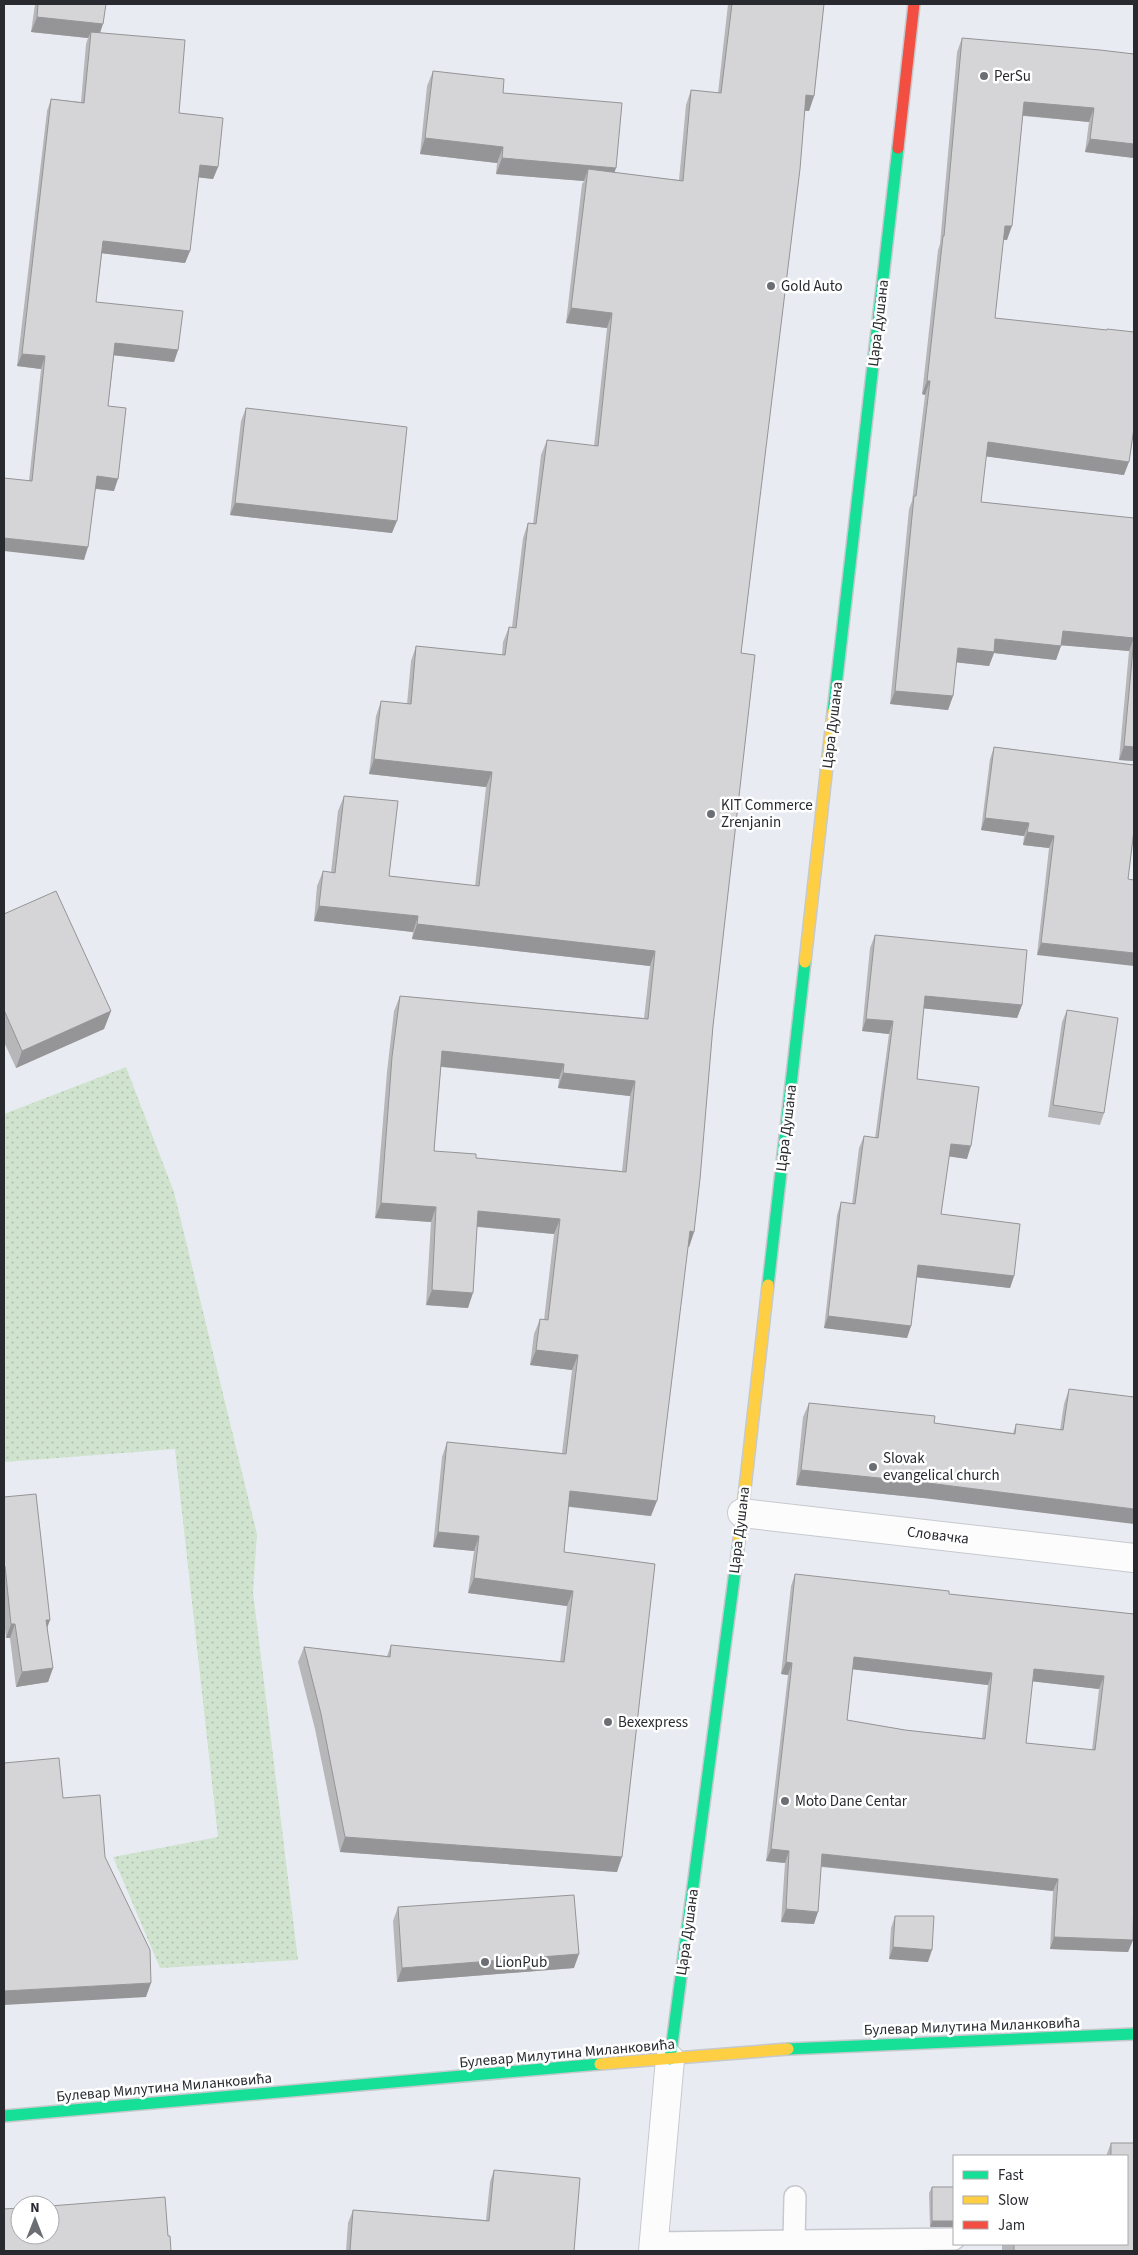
<svg xmlns="http://www.w3.org/2000/svg" width="1138" height="2255" viewBox="0 0 1138 2255" font-family="'Source Sans 3',sans-serif">
<defs>
<pattern id="grass-dots" width="8" height="8" patternUnits="userSpaceOnUse" patternTransform="scale(1.25)"><rect width="8" height="8" fill="#cfe3ce"/><path d="M2 2h.1M6 6h.1" fill="none" stroke="#b2c3b1" stroke-width="1.8" stroke-linecap="round"/></pattern>
</defs>
<rect width="100%" height="100%" fill="#e8ecf2"/>
<path fill="url(#grass-dots)" d="M126 1067 174 1192 257 1534 253 1592 298 1960 160 1968 113 1857 218 1837 175 1449 5 1462 4 1455V1114Z"/>
<g fill="none" stroke-linecap="round" stroke-linejoin="round">
<defs>
<path id="lane" d="M794 2241 795 2197
M654 2243 954 2239"/>
<path id="street" d="M742 1513 1134 1558
M653 2251 670 2059"/>
<path id="fast" d="M833 712 898 148
M768 1285 805 962
M788 2049 1134 2034
M670 2059 739 1541
M4 2116 600 2064"/>
<path id="slow" d="M805 962 833 712
M739 1541 768 1285
M600 2064 788 2049"/>
<path id="jam" d="M898 148 914 4"/>
</defs>
<use href="#lane" stroke="#c6c9cd" stroke-width="24"/>
<use href="#street" stroke="#c6c9cd" stroke-width="30"/>
<use href="#fast" stroke="#c6c9cd" stroke-width="14"/>
<use href="#slow" stroke="#c6c9cd" stroke-width="14"/>
<use href="#jam" stroke="#c6c9cd" stroke-width="14"/>
<use href="#lane" stroke="#fcfcfd" stroke-width="21"/>
<use href="#street" stroke="#fcfcfd" stroke-width="28"/>
<use href="#fast" stroke="#16e098" stroke-width="11"/>
<use href="#slow" stroke="#ffcf43" stroke-width="11"/>
<use href="#jam" stroke="#f24e42" stroke-width="11"/>
</g>
<path fill="#b7b6b8" fill-rule="evenodd" d="M35 4H106L100 32 179 113 218 167 213 179 198 177 190 251 185 263 102 253 96 302 178 350 174 362 114 355 108 406 114 491 95 489 84 560 29 481 41 369 17 366 47 111 51 99 81 102 86 44 88 38 31 32Z
M728 4H824L814 96 809 111H805L741 653 713 1026 694 1232 689 1247H688L651 1516 569 1507 564 1552 655 1564 617 1872 340 1852 315 1729 298 1662 304 1647 387 1656 391 1645 560 1662 567 1606 468 1593 474 1551 433 1547 442 1457 447 1442 562 1453 572 1370 530 1365 534 1334 540 1319 544 1320 554 1234 477 1227 468 1308 426 1305 431 1222 375 1218 387 1072 394 1011 400 996 644 1018 650 966 412 939 413 932 314 921 317 886 323 871 331 872 338 811 344 796 389 876 475 886 486 787 369 774 376 716 381 701 407 704 411 661 416 646 502 655 503 642 509 627H512L523 538 528 523 533 524 541 455 547 440 594 446 607 328 566 323 582 184 584 181 496 174 497 163 420 154 427 86 433 71 503 93 615 173 679 180 686 105 691 90 718 93ZM441 1067 559 1079 558 1088 630 1096 622 1171 476 1158 434 1151Z
M962 38 1134 54V158L1085 152 1089 122 1023 116 1007 240H1003L995 318 1124 475 986 456 981 502 1134 518V761L1119 760 1129 651 1061 645 1056 660 994 653 989 666 956 662 953 696 948 710 890 704 909 509 912 501 925 395 922 394 938 250 940 244 957 52Z
M246 408 392 533 230 515 241 421Z
M994 747 1134 765 1037 955 1049 848 1023 845 1024 836 981 830 990 759Z
M4 914 111 1011 104 1029 16 1068 4 1042Z
M875 935 1022 1005 1017 1018 923 1008 917 1079 967 1159 949 1156 941 1214 1014 1276 1010 1288 917 1277 911 1326 907 1338 824 1328 837 1215 841 1202 852 1204 859 1148 864 1136 875 1138 889 1034 862 1031 870 948Z
M1067 1010 1104 1113 1100 1125 1048 1117 1062 1022Z
M1069 1389 1134 1397 923 1498 796 1485 803 1417 809 1403 934 1423 1013 1433 1016 1424 1060 1430 1064 1404Z
M4 1497 47 1628 53 1668 48 1682 16 1687 10 1638H6L4 1619Z
M795 1574 949 1594 1134 1614V1899L1133 1940 1128 1952 1050 1949 1053 1891 821 1867 814 1924 781 1922 785 1863 766 1861 788 1675 781 1674 791 1586ZM853 1669 988 1685 982 1738 905 1730 847 1720ZM1032 1681 1099 1689 1092 1750 1026 1743Z
M398 1907 574 1968 397 1982 393 1921Z
M895 1916 928 1962 889 1959 891 1928Z
M1111 2143H1134V2251H1002V2244H1127V2156H1106Z
M494 2170 574 2251H346L348 2223 353 2210 486 2220 490 2182Z
M932 2187H954L930 2227 929 2193Z"/>
<path fill="#959496" d="M37 17 103 24 98 39 91 32 88 38 31 32Z
M806 95 814 96 809 111 801 110Z
M1024 102 1094 108 1089 122 1019 115Z
M425 138 503 147 497 163 420 154Z
M1090 139 1134 144V158L1085 152Z
M502 158 616 168 611 183 588 169 584 181 496 174Z
M200 165 218 167 213 179 195 177Z
M1005 226H1012L1007 240 1000 239Z
M103 241 190 251 185 263 99 253Z
M571 308 612 313 607 328 566 323Z
M115 343 178 350 174 362 111 355Z
M22 354 45 356 41 369 17 366Z
M927 381H930L925 395 922 394Z
M988 442 1129 462 1124 475 983 456Z
M97 476 118 479 114 491 92 488Z
M235 503 397 521 392 533 230 515Z
M4 538 88 547 84 560 4 551Z
M1063 631 1134 638 1129 651 1058 645Z
M995 639 1061 646 1056 660 994 653 989 666 953 662 958 648Z
M895 691 953 696 948 710 890 704Z
M1124 746 1134 747V761L1119 760Z
M374 759 492 772 486 787 369 774Z
M985 818 1029 823 1024 836 981 830Z
M1027 832 1054 836 1049 848 1023 845Z
M319 906 418 916 413 932 314 921Z
M417 924 655 951 650 966 412 939Z
M1041 943 1134 953V966L1037 955Z
M925 996 1022 1005 1017 1018 920 1008Z
M111 1011 104 1029 16 1068 22 1051Z
M866 1019 893 1021 889 1034 862 1031Z
M442 1051 564 1064 559 1079 436 1066Z
M563 1073 635 1081 630 1096 558 1088Z
M951 1144 971 1146 967 1159 946 1156Z
M381 1203 436 1207 431 1222 375 1218Z
M478 1211 560 1219 554 1234 472 1226Z
M690 1231 694 1232 689 1247 684 1246Z
M918 1265 1014 1276 1010 1288 914 1277Z
M432 1290 473 1293 468 1308 426 1305Z
M828 1316 911 1326 907 1338 824 1328Z
M536 1350 578 1355 572 1370 530 1365Z
M801 1470 928 1483 1134 1509V1524L923 1498 796 1485Z
M570 1491 657 1501 651 1516 565 1506Z
M438 1532 479 1536 474 1551 433 1547Z
M474 1578 573 1591 567 1606 468 1593Z
M46 1620H50L45 1634Z
M11 1624H15L10 1638H6Z
M854 1657 992 1673 988 1685 850 1669Z
M786 1662 792 1663 788 1675 781 1674Z
M53 1668 48 1682 16 1687 22 1672Z
M1034 1669 1104 1676 1099 1689 1029 1681Z
M345 1837 622 1857 617 1872 340 1852Z
M771 1849 789 1851 785 1863 766 1861Z
M822 1854 1058 1879 1053 1891 818 1866Z
M786 1909 818 1912 814 1924 781 1922Z
M1054 1937 1133 1940 1128 1952 1050 1949Z
M893 1947 932 1950 928 1962 889 1959Z
M579 1954 574 1968 397 1982 402 1968Z
M151 1983 146 1997 4 2005V1991Z
M932 2221H954V2227H930Z"/>
<path fill="#d5d4d6" stroke="#959496" fill-rule="evenodd" d="M38 4H106L103 24 37 17Z
M732 4H824L814 96 806 95 800 169 741 653 755 655 713 1026 700 1179 694 1232 690 1231 657 1501 570 1491 564 1552 655 1564 622 1857 345 1837 321 1714 304 1647 390 1657 391 1645 564 1662 573 1591 474 1578 479 1536 438 1532 447 1442 566 1454 578 1355 536 1350 540 1319 548 1320 560 1219 478 1211 473 1293 432 1290 436 1207 381 1203 392 1057 400 996 648 1019 655 951 417 924 418 916 319 906 323 871 335 873 344 796 398 801 389 876 479 886 492 772 374 759 381 701 411 704 416 646 505 655 509 627 516 628 528 523 536 524 547 440 598 446 612 313 571 308 588 169 683 181 691 90 721 93ZM442 1051 564 1064 563 1073 635 1081 626 1172 476 1158V1154L434 1151Z
M91 32 185 40 179 113 223 118 218 167 200 165 190 251 103 241 96 302 183 311 178 350 115 343 108 406 126 408 118 479 97 476 88 547 4 538V478L32 481 45 356 22 354 51 99 84 103Z
M962 38 1100 50 1134 54V144L1090 139 1094 108 1024 102 1012 226H1005L995 318 1107 330V329L1134 332V428L1129 462 988 442 981 502 1134 518V747L1124 746 1134 638 1063 631 1061 646 995 639 994 652 958 648 953 696 895 691 914 496H916L930 381H927L943 236H944Z
M433 71 504 79 503 93 622 103 616 168 502 158 503 147 425 138Z
M246 408 407 427 397 521 235 503Z
M994 747 1134 765V830L1128 879 1134 880V953L1041 943 1054 836 1027 832 1029 823 985 818Z
M56 891 111 1011 22 1051 4 1010V914Z
M875 935 1027 950 1022 1005 925 996 917 1079 979 1087 971 1146 951 1144 941 1214 1020 1224 1014 1276 918 1265 911 1326 828 1316 841 1202 855 1204 864 1136 878 1138 893 1021 866 1019Z
M1067 1010 1118 1018 1104 1113 1053 1105Z
M1069 1389 1134 1397V1509L928 1483 801 1470 809 1403 935 1416 934 1423 1015 1434 1016 1424 1063 1430Z
M36 1494 50 1620H46L53 1668 22 1672 15 1624H11L5 1566H4V1497Z
M795 1574 949 1591V1594L1134 1614V1886L1133 1940 1054 1937 1058 1879 822 1854 818 1912 786 1909 789 1851 771 1849 792 1663 786 1662ZM854 1657 992 1673 985 1739 905 1730 847 1720ZM1034 1669 1104 1676 1095 1750 1026 1743Z
M59 1758 63 1798 100 1795 105 1857 150 1950 151 1983 4 1991V1763Z
M574 1895 579 1954 402 1968 398 1907Z
M895 1916H934L932 1950 893 1947Z
M1111 2143H1134V2251H1014V2244H1127V2156H1111Z
M494 2170 580 2178 574 2251H350L353 2210 489 2221Z
M932 2187H954V2221H932Z
M165 2197 168 2236H170L171 2251H4V2209L20 2208V2235H50V2206Z"/>
<g fill="#6b6e73" stroke="#fff" stroke-width="2">
<circle cx="984" cy="76" r="5"/>
<circle cx="771" cy="286" r="5"/>
<circle cx="711" cy="814" r="5"/>
<circle cx="873" cy="1467" r="5"/>
<circle cx="608" cy="1722" r="5"/>
<circle cx="785" cy="1801" r="5"/>
<circle cx="485" cy="1962" r="5"/>
</g>
<g text-anchor="middle" stroke-width="5" stroke-linejoin="round" paint-order="stroke">
<g font-size="15" fill="#282a2f" stroke="#fff" text-anchor="start">
<text x="994" y="81">PerSu</text>
<text x="781" y="291">Gold Auto</text>
<text x="721" y="810">KIT Commerce<tspan x="721" dy="17">Zrenjanin</tspan></text>
<text x="883" y="1463">Slovak<tspan x="883" dy="17">evangelical church</tspan></text>
<text x="618" y="1727">Bexexpress</text>
<text x="795" y="1806">Moto Dane Centar</text>
<text x="495" y="1967">LionPub</text>
</g>
<g font-size="15" fill="#282a2f" stroke="#fff">
<text transform="translate(878 323) rotate(-83)" y="5">Цара Душана</text>
<text transform="translate(832 725) rotate(-83)" y="5">Цара Душана</text>
<text transform="translate(786 1128) rotate(-83)" y="5">Цара Душана</text>
<text transform="translate(739 1530) rotate(-83)" y="5">Цара Душана</text>
<text transform="translate(938 1535) rotate(7)" y="5">Словачка</text>
<text transform="translate(687 1932) rotate(-82)" y="5">Цара Душана</text>
<text transform="translate(972 2026) rotate(-2)" y="5">Булевар Милутина Миланковића</text>
<text transform="translate(567 2053) rotate(-5)" y="5">Булевар Милутина Миланковића</text>
<text transform="translate(164 2087) rotate(-5)" y="5">Булевар Милутина Миланковића</text>
</g>
</g>
<rect width="1138" height="2255" fill="none" stroke="#282a2f" stroke-width="10"/>
<rect x="953" y="2155" width="175" height="90" fill="#ffffff" stroke="#a9aaac"/>
<rect x="963" y="2171" width="25" height="8" fill="#16e098" stroke="#a9aaac"/>
<text x="998" y="2180" font-size="15" fill="#282a2f">Fast</text>
<rect x="963" y="2196" width="25" height="8" fill="#ffcf43" stroke="#a9aaac"/>
<text x="998" y="2205" font-size="15" fill="#282a2f">Slow</text>
<rect x="963" y="2221" width="25" height="8" fill="#f24e42" stroke="#a9aaac"/>
<text x="998" y="2230" font-size="15" fill="#282a2f">Jam</text>
<g transform="translate(35 2220)"><circle r="24" fill="#ffffff" stroke="#a9aaac"/>
<path d="M0-4L9 19L0 12L-9 19Z" fill="#6b6e73"/>
<text y="-8" font-size="14" font-weight="bold" text-anchor="middle" fill="#282a2f">N</text>
</g>
</svg>
